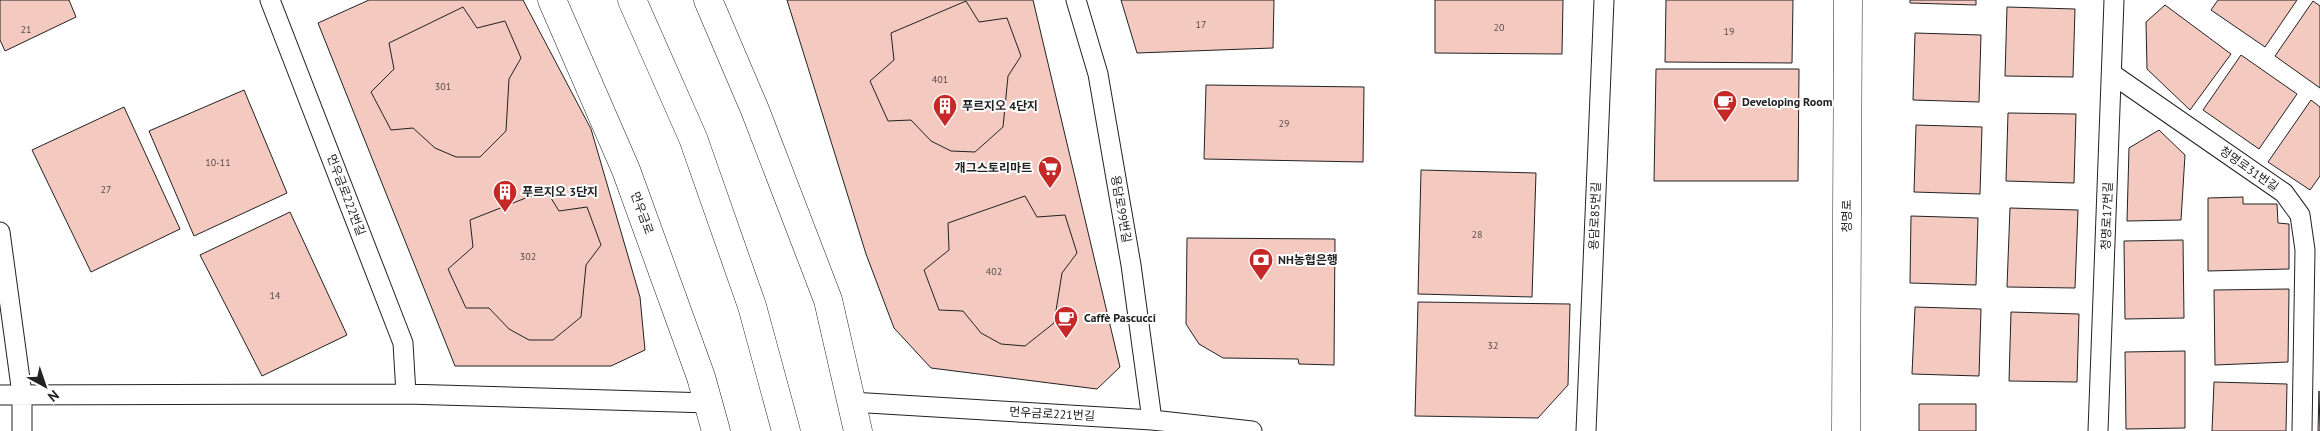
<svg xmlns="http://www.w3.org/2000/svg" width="2320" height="431" viewBox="0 0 2320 431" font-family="'PT Sans','Noto Sans KR',sans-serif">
<rect width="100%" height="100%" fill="#fff"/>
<path fill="#f3c9c0" stroke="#222" d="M0 0H69L76 17 5 51 0 40Z
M369 0H523L591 129 640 297 645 350 611 366H455L318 23Z
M787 0H1033L1120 367 1097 389 931 368 894 328 866 254Z
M1121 0H1274L1273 48 1137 53Z
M1435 0H1563L1562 54 1435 53Z
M1666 0H1793L1792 63 1665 62Z
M1910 0H1976V5L1910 3Z
M2218 0H2297L2265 47 2211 10Z
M966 1 979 22 1007 18 1021 56 1008 76 1003 127 975 152 951 151 931 141 911 120 888 121 870 81 894 60 891 33Z
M2313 1 2320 6V88L2275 56Z
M2165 5 2231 54 2190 110 2147 69 2146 22Z
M463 7 477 28 505 21 521 58 509 79 506 131 480 157H456L435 148 413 128 391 130 371 92 394 69 389 43Z
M2007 7 2075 9 2073 77 2005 76Z
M1915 33 1981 35 1979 102 1913 100Z
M2241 55 2297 94 2259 149 2203 110Z
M1656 69H1799L1798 181H1654Z
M1206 85 1364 87 1363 162 1204 159Z
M244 90 287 193 194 236 149 131Z
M2311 100 2320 107V176L2310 190 2268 162Z
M124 107 180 229 91 272 32 150Z
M2008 113 2076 114 2074 183 2006 181Z
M1916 125 1982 127 1980 194 1914 192Z
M2159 130 2185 155 2181 220 2127 221 2129 148Z
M1421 170 1536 173 1532 297 1418 294Z
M546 190 559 211 587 207 601 245 586 265 581 317 553 340H529L509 329 489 308H466L448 269 473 247 470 220Z
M1025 196 1037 217 1065 215 1077 253 1062 273 1054 323 1025 346 1001 344 981 333 963 311 939 310 924 270 949 250 948 223Z
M2243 197V204H2277L2278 223 2289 224V269L2208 271V198Z
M2010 208 2078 210 2075 288 2007 287Z
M290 212 347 335 262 376 200 255Z
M1911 216 1978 218 1976 285 1910 283Z
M1187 238 1335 239 1334 365 1299 364 1298 359 1223 358 1199 344 1186 324Z
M2183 240 2184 318 2125 319 2124 241Z
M2289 289 2288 362 2215 365 2214 290Z
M1418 302 1570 304 1568 385 1538 418 1415 416Z
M1915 307 1981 309 1979 376 1912 374Z
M2011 312 2079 314 2077 382 2009 381Z
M2185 351V428L2126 429 2125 352Z
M2214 382 2287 384 2286 431H2212Z
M2319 391 2320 431H2318Z
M1919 404H1976V431H1919Z"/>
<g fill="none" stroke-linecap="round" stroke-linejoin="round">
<defs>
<path id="service" d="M270 0 403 343 406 394
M1076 0 1098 74 1131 265 1152 420
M2112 74 2284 193 2300 215 2305 250 2302 431
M0 232 22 394V431
M0 395 406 394 709 403
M851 402 1152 420 1252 431
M1586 431 1604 0
M2098 431 2114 0"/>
<path id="minor" d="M552 0 626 170 701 377 716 431
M708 0 755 110 828 300 858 431"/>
<path id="tertiary" d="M1846 431 1848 0"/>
<path id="secondary" d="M632 0 693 138 752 306 786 431"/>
</defs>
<use href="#service" stroke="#222" stroke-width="21"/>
<use href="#minor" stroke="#222" stroke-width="29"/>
<use href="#tertiary" stroke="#222" stroke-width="29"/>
<use href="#secondary" stroke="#222" stroke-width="29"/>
<use href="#service" stroke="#fff" stroke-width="19"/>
<use href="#minor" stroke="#fff" stroke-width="28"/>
<use href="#tertiary" stroke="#fff" stroke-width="28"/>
<use href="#secondary" stroke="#fff" stroke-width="28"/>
</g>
<defs>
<symbol id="cafe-pin" viewBox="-11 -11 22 30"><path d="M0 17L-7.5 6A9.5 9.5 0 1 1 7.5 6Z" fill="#c62828" stroke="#fff"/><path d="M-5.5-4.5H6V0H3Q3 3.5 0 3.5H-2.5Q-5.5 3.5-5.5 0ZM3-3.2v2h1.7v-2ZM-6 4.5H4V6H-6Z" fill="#fff"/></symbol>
<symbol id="building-pin" viewBox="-11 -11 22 30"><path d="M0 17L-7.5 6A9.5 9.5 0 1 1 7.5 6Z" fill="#c62828" stroke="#fff"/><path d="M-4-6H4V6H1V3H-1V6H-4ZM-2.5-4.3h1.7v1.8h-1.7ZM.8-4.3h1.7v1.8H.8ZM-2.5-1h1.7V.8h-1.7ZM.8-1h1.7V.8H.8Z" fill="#fff"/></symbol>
<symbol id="supermarket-pin" viewBox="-11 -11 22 30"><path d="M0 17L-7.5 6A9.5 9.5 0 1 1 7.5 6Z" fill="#c62828" stroke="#fff"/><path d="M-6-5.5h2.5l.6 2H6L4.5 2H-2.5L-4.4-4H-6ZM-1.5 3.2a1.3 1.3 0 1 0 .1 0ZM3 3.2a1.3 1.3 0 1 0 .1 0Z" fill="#fff"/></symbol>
<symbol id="bank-pin" viewBox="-11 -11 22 30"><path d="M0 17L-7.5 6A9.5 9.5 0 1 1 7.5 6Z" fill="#c62828" stroke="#fff"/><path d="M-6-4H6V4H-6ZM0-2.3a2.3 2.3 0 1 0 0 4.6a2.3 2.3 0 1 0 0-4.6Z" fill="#fff"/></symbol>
</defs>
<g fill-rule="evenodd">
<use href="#cafe-pin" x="1711" y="88" width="28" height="38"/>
<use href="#building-pin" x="931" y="92" width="28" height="38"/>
<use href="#supermarket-pin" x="1036" y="154" width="28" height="38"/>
<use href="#building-pin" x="491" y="178" width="28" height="38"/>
<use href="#bank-pin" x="1247" y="246" width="28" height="38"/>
<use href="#cafe-pin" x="1052" y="304" width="28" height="38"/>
</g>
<g text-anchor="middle" stroke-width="4" stroke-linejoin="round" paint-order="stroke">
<g font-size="10" fill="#564c4a">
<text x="1201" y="28">17</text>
<text x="1499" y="31">20</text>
<text x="26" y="33">21</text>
<text x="1729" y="35">19</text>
<text x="940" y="83">401</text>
<text x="443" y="90">301</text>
<text x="1284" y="127">29</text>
<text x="218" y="166">10-11</text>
<text x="106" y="193">27</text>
<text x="1477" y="238">28</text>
<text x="528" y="260">302</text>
<text x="994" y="275">402</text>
<text x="275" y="299">14</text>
<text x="1493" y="349">32</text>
</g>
<g font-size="12" font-weight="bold" fill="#222" stroke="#fff" text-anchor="start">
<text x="1742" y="106">Developing Room</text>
<text x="962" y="110">푸르지오 4단지</text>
<text x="1032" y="172" text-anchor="end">개그스토리마트</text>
<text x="522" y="196">푸르지오 3단지</text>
<text x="1278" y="264">NH농협은행</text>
<text x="1084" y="322">Caffè Pascucci</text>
</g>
<g font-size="12" fill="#222" stroke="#fff">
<text transform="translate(2249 169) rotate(35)" y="4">청명로31번길</text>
<text transform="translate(346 195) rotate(69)" y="4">먼우금로222번길</text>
<text transform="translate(1121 209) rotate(80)" y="4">용담로99번길</text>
<text transform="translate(642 213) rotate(70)" y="4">먼우금로</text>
<text transform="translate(1595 216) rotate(-88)" y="4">용담로85번길</text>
<text transform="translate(1847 216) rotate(-90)" y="4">청명로</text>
<text transform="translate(2107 216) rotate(-88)" y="4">청명로17번길</text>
<text transform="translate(1052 414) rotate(3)" y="4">먼우금로221번길</text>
</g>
</g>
<g transform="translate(45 386) rotate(140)" stroke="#ffffff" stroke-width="4" paint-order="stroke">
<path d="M0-4L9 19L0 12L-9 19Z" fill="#222222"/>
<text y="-8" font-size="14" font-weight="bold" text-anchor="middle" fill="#222222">N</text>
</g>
</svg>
